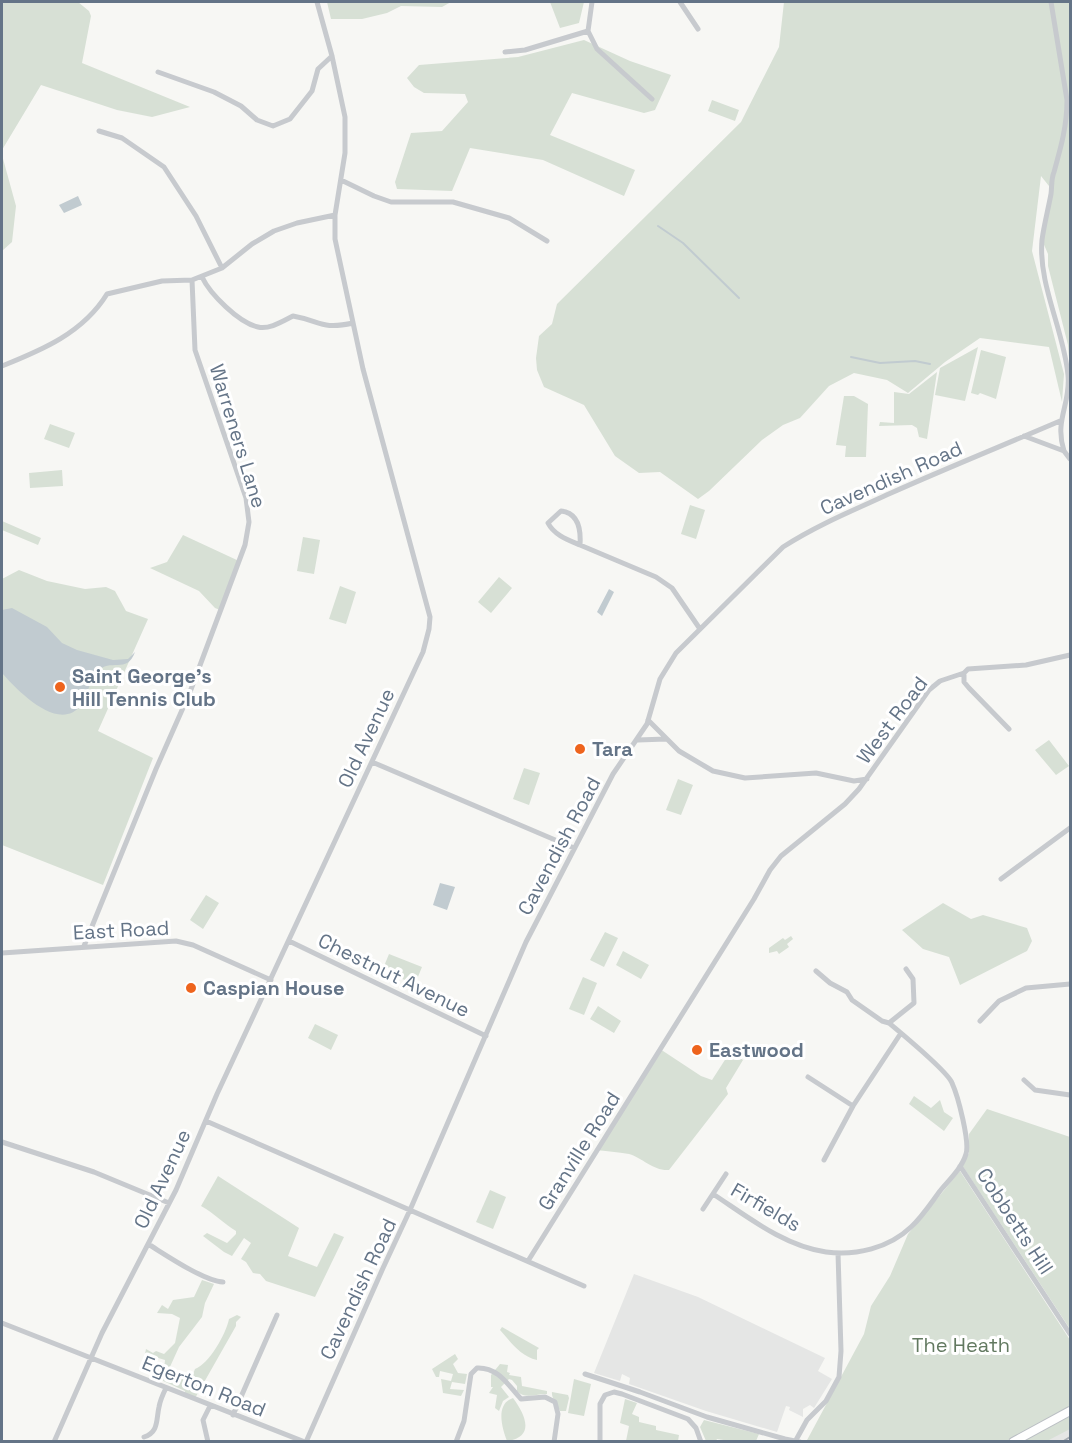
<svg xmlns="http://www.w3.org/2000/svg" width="1072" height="1443" viewBox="0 0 1072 1443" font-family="'Space Grotesk',sans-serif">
<rect width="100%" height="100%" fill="#f7f7f4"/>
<path fill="#e5e6e5" d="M634 1274 698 1297 825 1358 818 1371 832 1379 814 1408 810 1405 803 1409V1417L789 1410 790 1407 786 1406 777 1432 706 1411 629 1384 630 1378 622 1374 620 1381 594 1373Z
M1070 1416V1441H1022Z"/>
<path fill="#d7e0d5" d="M2 2H78L89 11 91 16 82 63 190 107 152 117 117 110 41 85 2 150Z
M327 2H451L442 7 401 6 387 13 362 19H331Z
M550 2H584L579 23 560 28Z
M784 2H1070V371L1068 345 1048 266V254L1042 240 1051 193 1049 186 1041 176 1032 251 1064 374 1062 402 1049 347 980 338 945 362 908 393 887 380 854 373 829 386 800 418 783 425 762 440 709 491 698 499 660 472 639 473 615 456 584 405 544 387 537 370 536 358 539 336 552 324 557 304 741 122 779 47Z
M584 40 630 61 671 75 655 110 644 113 572 93 550 135 635 170 624 196 543 160 470 148 452 191 397 189 395 182 411 133 442 131 468 102 465 94 424 93 414 87 407 78 419 65 518 57Z
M712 100 739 110 735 121 708 111Z
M2 155 16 206 12 242 2 251Z
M978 347 965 401 935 395 940 368Z
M981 350 1006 357 996 399 980 393 978 395 971 393Z
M937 372 927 439 919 437 917 428 912 425 879 426 880 422 894 423V392L909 394Z
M844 396H854L868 404 866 457H845L846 446 836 445Z
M50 424 75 433 69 448 44 439Z
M62 470 63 486 30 488 29 473Z
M690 505 705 510 696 539 681 534Z
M2 521 41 538 38 545 2 530Z
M183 535 239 561 220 610 215 608 199 591 150 568 167 562Z
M303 537 320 540 314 574 297 571Z
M19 570 47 581 85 589 106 587 115 591 126 611 148 619 98 731 153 758 103 885 2 845V579Z
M499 577 512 588 491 613 478 602Z
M340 586 356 592 346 624 329 619Z
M1049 740 1069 766 1056 775 1035 750Z
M524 768 540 773 529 805 513 799Z
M678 779 693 785 681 815 666 810Z
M206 895 219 903 203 929 190 920Z
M943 903 971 919 983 915 1027 928 1032 941 1027 951 960 985 949 957 923 949 902 930Z
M605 932 618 938 604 967 590 960Z
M791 936 793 939 787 944 789 947 779 954 777 951 769 953V948L783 938 785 940Z
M623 951 649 965 641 979 616 965Z
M389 954 422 967 415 984 382 971Z
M583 977 597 983 584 1015 569 1009Z
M598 1006 621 1021 614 1033 590 1019Z
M315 1024 338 1035 331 1050 308 1038Z
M660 1049 701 1076 712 1080 730 1052 743 1060 726 1088 728 1094 669 1170C653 1171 643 1158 629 1154 618 1152 606 1151 595 1150Z
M914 1096 931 1108 940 1100 944 1112 953 1118 944 1131 909 1104Z
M987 1109 1070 1137V1329L962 1165 969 1153V1134Z
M960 1171 1070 1340V1407L1006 1441 806 1442 864 1334 871 1306 890 1276 908 1234Z
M218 1176 299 1228 288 1256 317 1267 334 1233 344 1237 315 1297 266 1281 260 1274 253 1273 246 1262 241 1259 251 1243 244 1238 232 1256 224 1252 203 1236 207 1233 227 1243 236 1234V1231C223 1223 214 1213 201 1206Z
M490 1190 506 1197 493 1229 476 1222Z
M202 1280 214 1284 205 1303 202 1317 179 1347 169 1369 191 1379 195 1369C209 1364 226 1334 229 1319L237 1315 241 1317 236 1322V1326L194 1400 184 1395 185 1391 159 1379 164 1370 165 1360 145 1354 146 1349 153 1353 156 1351 164 1354 175 1343 180 1318 172 1314 157 1313 162 1305 168 1309 173 1300 194 1297Z
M502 1327 539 1348 537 1350V1360C520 1356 511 1342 500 1330Z
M455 1354 458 1359 453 1364 458 1373 467 1374 465 1384 452 1382 450 1389 464 1390 461 1396 443 1393 441 1379 451 1381 453 1374 440 1371 439 1377H436L432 1369Z
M500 1364 508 1365 507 1372 510 1373 509 1375 521 1377 522 1386 547 1391V1394C537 1393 525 1400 517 1391V1386L512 1380 509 1379 501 1387 509 1397 503 1401 499 1411 495 1408 497 1395 489 1393 493 1387H491V1375Z
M574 1379 591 1384 584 1416 568 1413Z
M552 1392 568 1395 569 1398 566 1411H560C558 1405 551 1398 552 1392Z
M513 1398C525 1414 536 1437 507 1441 502 1428 495 1404 513 1398Z
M625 1399 637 1403 632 1414 639 1417V1422L656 1426V1430L679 1435 678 1441H626L629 1426 620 1423Z
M1070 1416V1429L1047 1441 1022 1442Z
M704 1420 759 1434 756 1441 751 1440 750 1441H730L717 1439 716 1441H706L700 1427Z"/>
<path fill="#c1cbd0" d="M78 196 82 205 64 213 59 205Z
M609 589 614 592 602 616 597 612Z
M12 608 47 627 62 643 77 650 113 660 128 659 135 652C127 675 110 657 97 672 89 681 88 695 81 705 59 734 17 690 2 673V610Z
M440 883 455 887 447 910 433 905Z"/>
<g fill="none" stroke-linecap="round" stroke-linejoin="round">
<path stroke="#c1cbd0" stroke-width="2" d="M658 226 683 243 739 298
M851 357 880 363 915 361 930 364"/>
<defs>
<path id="secondary" d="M1013 1442 1070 1411"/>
</defs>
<use href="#secondary" stroke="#bbbfc4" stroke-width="10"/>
<path stroke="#c7cace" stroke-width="5" d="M592 2 588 31 597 49 652 99
M680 2 698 29
M1051 2 1067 100C1067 126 1061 147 1054 172 1051 179 1052 187 1051 194 1048 210 1044 225 1042 240 1038 284 1064 331 1068 375 1071 404 1054 420 1064 451
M505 52 525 50 588 31
M158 72 214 92 241 106 257 120 273 126 290 119 312 91 318 69 332 56
M99 131 122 138 164 167 196 216 222 268
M341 180 374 196 391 202H453L509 218 547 241
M202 277C210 294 239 323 258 327 269 330 283 321 293 316 321 321 321 330 353 323
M2 366C42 350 83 333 107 294L162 281 192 280
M1024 436 1064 451 1070 459
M580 545C581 530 579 513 561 511L548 523C554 535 568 540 580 545L656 577 672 588 700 629
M648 720 679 751 713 771 745 778 816 773 854 781 867 779
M1009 729 969 688 964 682V673L968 669 1026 665 1070 655
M638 740 666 739
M372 762 574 848
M1001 879 1070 828
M289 941 486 1036
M84 946 156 769 190 692 245 545 249 522 246 498 195 350 192 280 222 268 252 244 274 231 297 223 335 215
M2 953 176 941 193 945 271 980
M980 1021 999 1001 1026 988 1070 984
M889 1023 914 1003 913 979 906 969
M808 1077 853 1106
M1024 1080 1035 1090 1070 1095
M206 1121 584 1286
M2 1142 94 1172 169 1203
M824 1160 853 1106 901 1033
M960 1166 1070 1334
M713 1194C748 1217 784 1246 826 1252 856 1256 889 1248 911 1227 922 1217 931 1203 940 1191 949 1180 962 1168 966 1154 970 1142 958 1096 952 1083 948 1072 901 1033 889 1023L882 1021 852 1000 847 992 830 983 816 971
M703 1209 726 1174
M148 1244C166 1255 204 1281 223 1282
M528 1261 754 899 770 870 781 856 845 804 859 789 929 690 940 681 964 673
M2 1323 305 1442
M585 1374 640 1392 707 1417 785 1439 800 1442
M233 1415 277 1315
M144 1437C159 1432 156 1420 159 1407 160 1401 163 1394 166 1388
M796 1440 807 1420 826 1401 839 1377 841 1351 838 1253
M54 1442 102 1333 176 1190 217 1094 423 652 429 629 430 617 363 369 335 239V215L345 153V117L332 56 317 2
M208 1442 203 1420 210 1406
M306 1442 383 1268 410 1210 526 942 613 774 647 724 660 679 676 653 783 547C817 525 854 510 891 493 947 468 1004 445 1060 421
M456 1442 464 1421 471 1374 477 1368C498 1367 508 1385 521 1399L545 1397 555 1402 558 1414 554 1442
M600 1442V1404L605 1395 614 1392 622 1394 688 1419 696 1428 701 1442"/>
<use href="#secondary" stroke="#fff" stroke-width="8"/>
<path stroke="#a7acb3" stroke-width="2" stroke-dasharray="9 4.5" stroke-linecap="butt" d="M1062 1442 1070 1437"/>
</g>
<g fill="#ee641d" stroke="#fff" stroke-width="2">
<circle cx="60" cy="687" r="6"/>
<circle cx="580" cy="749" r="6"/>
<circle cx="191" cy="988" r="6"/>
<circle cx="697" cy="1050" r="6"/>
</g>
<g text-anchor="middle" stroke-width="6" stroke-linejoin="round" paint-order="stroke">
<g font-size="20" fill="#647487" stroke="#fff">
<text transform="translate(238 436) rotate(73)" y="7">Warreners Lane</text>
<text transform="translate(891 478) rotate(-24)" y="7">Cavendish Road</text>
<text transform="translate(892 720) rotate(-53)" y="7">West Road</text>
<text transform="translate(366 738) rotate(-65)" y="7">Old Avenue</text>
<text transform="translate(559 846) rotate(-62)" y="7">Cavendish Road</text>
<text transform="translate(121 930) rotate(-3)" y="7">East Road</text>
<text transform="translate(394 975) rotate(26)" y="7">Chestnut Avenue</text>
<text transform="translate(579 1151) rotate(-58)" y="7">Granville Road</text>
<text transform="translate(162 1179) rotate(-65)" y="7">Old Avenue</text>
<text transform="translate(766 1207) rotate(30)" y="7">Firfields</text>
<text transform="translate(1015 1221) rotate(57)" y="7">Cobbetts Hill</text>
<text transform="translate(358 1289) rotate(-65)" y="7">Cavendish Road</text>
<text transform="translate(204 1386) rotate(22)" y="7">Egerton Road</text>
</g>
<g font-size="20" font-weight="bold" fill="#647487" stroke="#fff" text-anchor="start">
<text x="72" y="683">Saint George's<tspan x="72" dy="23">Hill Tennis Club</tspan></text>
<text x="592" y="756">Tara</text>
<text x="203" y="995">Caspian House</text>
<text x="709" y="1057">Eastwood</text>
</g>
<g font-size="20" fill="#627960" stroke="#fff">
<text x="961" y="1352">The Heath</text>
</g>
</g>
<rect width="1072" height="1443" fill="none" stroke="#647487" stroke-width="6"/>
</svg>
